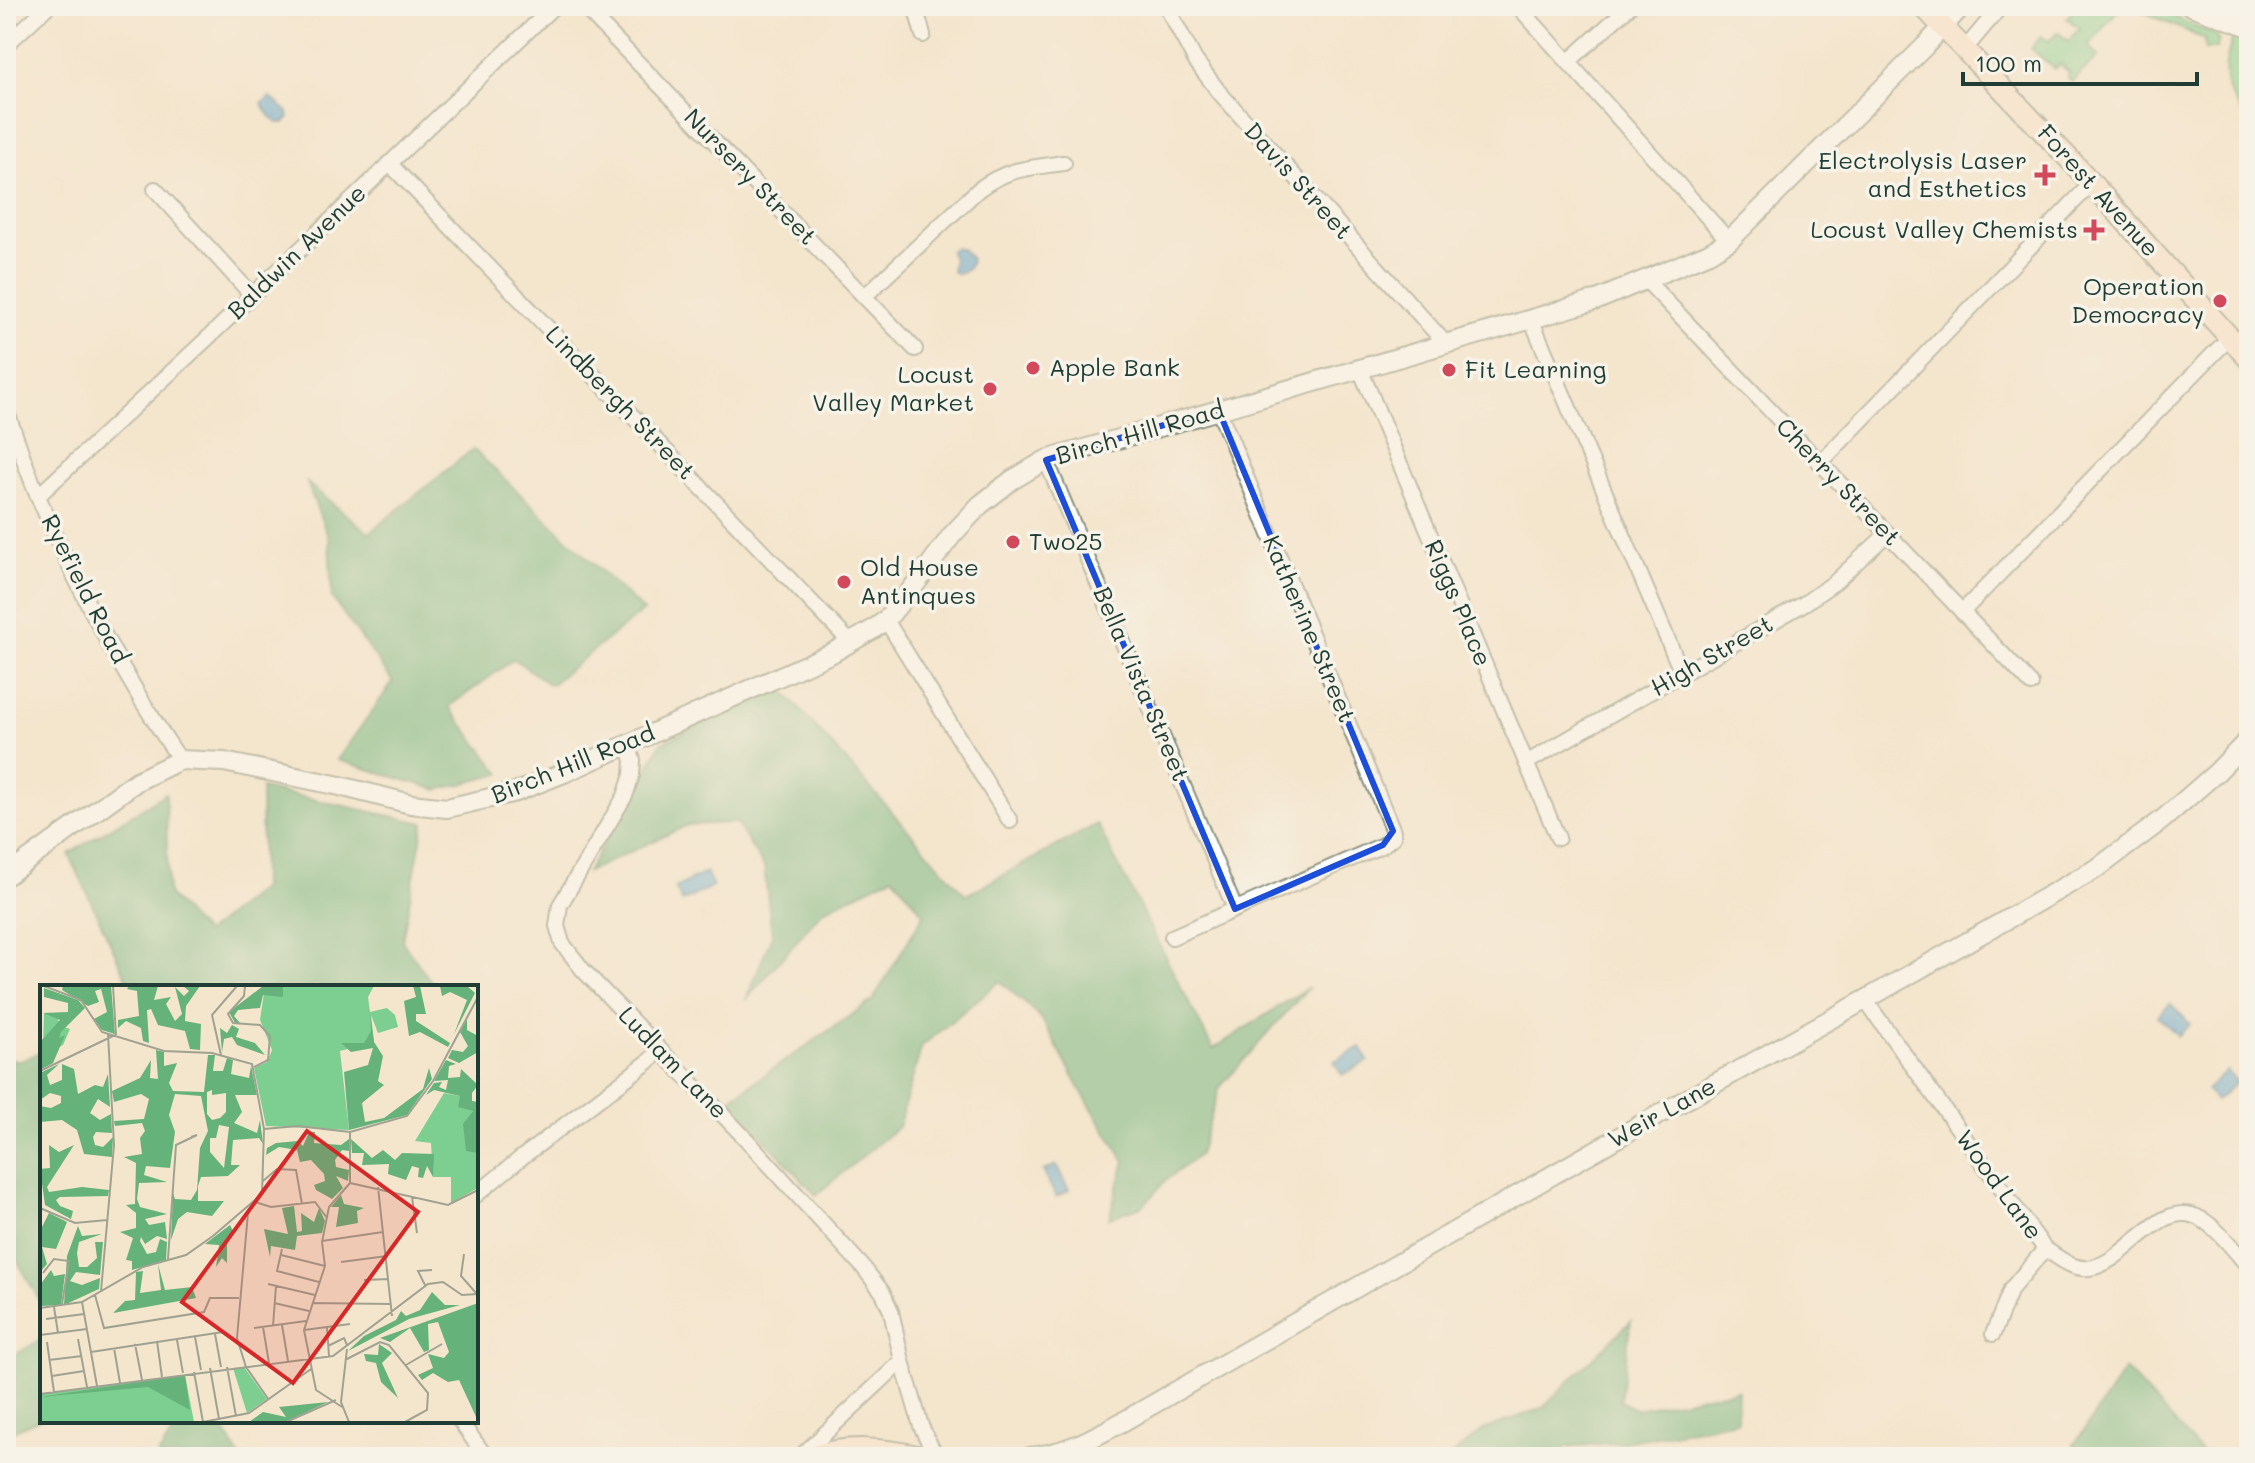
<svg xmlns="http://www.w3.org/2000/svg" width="2255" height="1463" viewBox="0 0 2255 1463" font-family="Mali,sans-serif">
<rect width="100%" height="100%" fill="#f7f3e8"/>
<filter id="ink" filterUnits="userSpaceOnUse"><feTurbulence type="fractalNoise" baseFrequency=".0125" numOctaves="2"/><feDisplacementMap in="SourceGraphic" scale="16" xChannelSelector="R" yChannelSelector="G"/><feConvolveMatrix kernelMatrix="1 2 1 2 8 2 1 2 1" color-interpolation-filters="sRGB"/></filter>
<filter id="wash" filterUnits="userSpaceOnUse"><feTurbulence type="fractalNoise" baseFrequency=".006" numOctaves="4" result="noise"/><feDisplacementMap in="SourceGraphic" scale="32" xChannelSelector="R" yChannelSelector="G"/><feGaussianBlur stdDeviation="1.8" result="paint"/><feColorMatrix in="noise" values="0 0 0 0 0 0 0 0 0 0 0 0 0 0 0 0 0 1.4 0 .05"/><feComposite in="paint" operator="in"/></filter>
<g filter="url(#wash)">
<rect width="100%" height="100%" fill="#f4e5cd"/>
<path fill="#7dcf91" stroke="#4e8662" stroke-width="2" d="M2076 6H2121L2088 46 2098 56 2072 82 2067 77 2070 73 2060 64 2055 69 2031 49 2041 36 2049 41 2057 32 2069 41 2079 28 2067 18Z
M2131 6H2151L2215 35 2219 40 2216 48 2205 50 2204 39Z
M2237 24 2249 27V121C2216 82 2223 70 2237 24Z"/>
<path fill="#66b27b" stroke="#427858" stroke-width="2" d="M473 449 643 611 550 685 514 659 449 707 501 774 438 790 337 760 393 682 332 598 329 539 307 483 369 533Z
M781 688 966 895 1097 824 1213 1049 1309 987 1220 1087 1199 1155 1166 1180 1143 1206 1109 1218 1125 1161 1084 1096 1041 1018 1000 981 922 1046 898 1127 816 1195 728 1100 873 1000 924 914 893 876 822 911 746 1000 772 935 764 867 736 823 688 825 587 872 662 742Z
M261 788 424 823 402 941 435 987H320L315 984 312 987H125L129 983 69 854 166 793 168 894 205 934 262 888Z
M42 1051V1305L12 1251 6 1248V1057L21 1061Z
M1631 1321 1620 1401 1635 1409 1738 1390 1737 1421 1625 1442 1566 1447 1558 1457H1449L1483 1430 1542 1408Z
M42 1339V1418L6 1434V1360Z
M2125 1369 2206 1457H2066Z
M168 1421H229L223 1428 240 1457H157L173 1432Z"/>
<path fill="#5ba5d3" stroke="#3d7184" stroke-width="2" d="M270 97 288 112 289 117 284 123H277L265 110 262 103Z
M954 247 962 249 971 259C971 267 964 272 957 274L952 271 953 260 950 251Z
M706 872 713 886 682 902 675 888Z
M2170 1003 2190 1024 2178 1036 2158 1016Z
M1361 1047 1368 1061 1342 1075 1334 1061Z
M2227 1071 2237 1082 2216 1101 2206 1090Z
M1056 1165 1069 1190 1056 1197 1043 1171Z"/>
</g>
<g filter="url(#ink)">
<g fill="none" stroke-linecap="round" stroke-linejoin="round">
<defs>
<path id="minor" d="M583 6 915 349
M915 6 923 35
M1166 6 1195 60 1219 92 1446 344
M1518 6 1729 241
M6 45 48 6
M1965 49 2001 6
M1568 62 1630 6
M389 163 851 643
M155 189 252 295
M1646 280 2031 684
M865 296 978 190C1007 168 1029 168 1064 163
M1531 319 1682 673
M1360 369 1558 838
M6 410C17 439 26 468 38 496 77 588 124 678 180 760
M1046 460 1235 909
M1820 463 2092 183
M38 496 211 335 554 6
M1962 612 2230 337
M886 620 1010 821
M628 745 633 760 632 775 625 796 560 905 557 926 562 943 583 970 746 1139 863 1267 883 1293 891 1311 902 1361 921 1426 936 1457
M1526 763 1805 603 1835 582 1887 534
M1172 937 1383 845 1393 837V831L1218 409
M1865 1000 2045 1249C2058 1257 2072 1270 2089 1268 2127 1264 2160 1195 2201 1219 2218 1228 2236 1253 2249 1267
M476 1195 521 1158 648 1062 660 1050
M1993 1334 2011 1289 2045 1249
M460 1421 486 1457
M800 1457 902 1361"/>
<path id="tertiary" d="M2191 6 2249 27
M6 876 137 781 180 760 224 762 340 786 411 804 447 808 516 792 564 773 832 653 872 630 886 620 911 590 952 535 980 505 1012 480 1046 460 1597 300 1709 253 1729 241 1925 46 1962 6
M1030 1457C1068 1453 1092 1438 1124 1421L1617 1138 1865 1000 2099 867 2162 820 2217 772 2249 739"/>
<path id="secondary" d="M1923 6 2075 165 2249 359
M809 1457C850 1445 881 1448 923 1457"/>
</defs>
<use href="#minor" stroke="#8a9180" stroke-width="18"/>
<use href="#tertiary" stroke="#8a9180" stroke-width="22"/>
<use href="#secondary" stroke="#8a9180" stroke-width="24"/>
<use href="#minor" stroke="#fff" stroke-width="14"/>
<use href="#tertiary" stroke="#fff" stroke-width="18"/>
<use href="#secondary" stroke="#fde4d1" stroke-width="20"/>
</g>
</g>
<path d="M0 0H2255V1463H0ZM1218 409 1393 831 1383 845 1235 909 1046 460Z" fill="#f4e5cd" fill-opacity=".55" fill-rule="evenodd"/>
<path fill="none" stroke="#1d4ed8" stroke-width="6" stroke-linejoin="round" d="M1218 409 1393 831 1383 845 1235 909 1046 460Z"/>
<g fill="#d1495b" stroke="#f7f3e8" stroke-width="3">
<path d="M2041 163h8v8h8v8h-8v8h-8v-8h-8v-8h8z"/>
<path d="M2090 218h8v8h8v8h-8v8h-8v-8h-8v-8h8z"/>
<circle cx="2220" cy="301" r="8"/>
<circle cx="1033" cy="368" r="8"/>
<circle cx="1449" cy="370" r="8"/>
<circle cx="990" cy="389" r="8"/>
<circle cx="1013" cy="542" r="8"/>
<circle cx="844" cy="582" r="8"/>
</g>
<g text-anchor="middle" stroke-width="7" stroke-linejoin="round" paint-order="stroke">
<g font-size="24" fill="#1f3d34" stroke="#f7f3e8" text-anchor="end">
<text x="2027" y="169">Electrolysis Laser<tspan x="2027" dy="28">and Esthetics</tspan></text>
<text x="2078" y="238">Locust Valley Chemists</text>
<text x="2204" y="295">Operation<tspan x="2204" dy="28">Democracy</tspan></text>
<text x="1049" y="376" text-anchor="start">Apple Bank</text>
<text x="1465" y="378" text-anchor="start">Fit Learning</text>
<text x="974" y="383">Locust<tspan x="974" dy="28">Valley Market</tspan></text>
<text x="1029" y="550" text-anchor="start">Two25</text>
<text x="860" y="576" text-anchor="start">Old House<tspan x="860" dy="28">Antinques</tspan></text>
</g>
<g font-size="24" fill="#1f3d34" stroke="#f7f3e8">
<text transform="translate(750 177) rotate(46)" y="8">Nursery Street</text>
<text transform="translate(1298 181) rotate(48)" y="8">Davis Street</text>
<text transform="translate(2098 191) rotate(48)" y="8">Forest Avenue</text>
<text transform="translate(297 252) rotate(-44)" y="8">Baldwin Avenue</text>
<text transform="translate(620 403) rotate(46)" y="8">Lindbergh Street</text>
<text transform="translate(1140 433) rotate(-16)" y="8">Birch Hill Road</text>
<text transform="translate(1838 482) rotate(46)" y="8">Cherry Street</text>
<text transform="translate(85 589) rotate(63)" y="8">Ryefield Road</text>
<text transform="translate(1458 603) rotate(67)" y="8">Riggs Place</text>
<text transform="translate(1309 629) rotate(67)" y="8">Katherine Street</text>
<text transform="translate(1712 656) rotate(-30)" y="8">High Street</text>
<text transform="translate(1141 684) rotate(67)" y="8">Bella Vista Street</text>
<text transform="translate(573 764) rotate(-22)" y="8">Birch Hill Road</text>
<text transform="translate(673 1063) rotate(46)" y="8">Ludlam Lane</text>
<text transform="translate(1662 1113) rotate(-29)" y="8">Weir Lane</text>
<text transform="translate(1999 1185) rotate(54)" y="8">Wood Lane</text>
</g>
</g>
<g transform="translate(40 985)">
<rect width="438" height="438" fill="#f4e5cd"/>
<path d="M225 1H334L328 12 330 27 347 23 355 30 358 42 338 48 331 30 334 57 300 66 309 145 226 141 214 83 227 77 232 65 220 35ZM15 28 21 41 30 44 23 60 9 68 3 61 4 29ZM404 108 420 111 438 126V203L411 218V192H393L391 158 375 156ZM204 382 227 414 207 428 193 383ZM145 390 154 437H0V409Z" fill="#7dcf91"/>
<path d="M23 1H71L75 49 62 45 54 34 67 27 61 4 55 6 59 17 48 21 22 5ZM89 1H118L114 15 131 12 126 19 135 36 142 29 135 2 144 11 149 6 143 1H160L146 21 145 36 161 39 160 65 150 64 145 46 118 40 111 24 107 25 109 58 103 56 101 43 86 36 78 43V35L99 31 97 6 87 4ZM223 1H243V12L223 10 220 23 198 25 194 31 200 38H195L189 27ZM373 1H380L386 29H376V36L410 58 408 62 380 47 369 51 364 16 376 12ZM400 1H427L435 8 414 49 427 15 410 7 402 11ZM4 3 38 15 45 23 21 47 19 53 25 50 13 78 0 85V57L20 35 3 28 28 27V18L4 12ZM330 28 334 57 343 71 338 96 344 100 322 118 325 137 344 133 383 104 389 83 392 94 367 130 309 145 304 87 328 80 333 63 311 67 301 58H324L331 46ZM427 34V45L438 51V67L419 78 408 73 412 65 423 67 428 61 420 47ZM192 40 199 44 196 52 215 58 225 70 197 60 192 52 184 54 182 67 180 43 187 48ZM116 65 124 67V81L137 78 129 98 133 106 164 107 168 70H175L173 86H183L187 73 193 75 191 89 209 93 211 81 217 110H195L202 127 194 138 217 148 220 135 223 159 219 153 193 155 191 180H200L188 191 161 192 158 201V216H184L172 231 147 227 138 234 131 255 133 208 135 214 151 215 157 205 160 163 168 146 161 111 135 109 129 130 135 147 130 183 106 181 104 190 127 197 99 198 97 214 100 222 127 229 105 234 109 240 125 237 127 254 117 251 105 259 101 252 100 256 107 269 116 267 120 254 127 257 126 275 92 285V276L86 275 93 253 80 247 96 243V228L86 220 95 219 96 178 84 172 102 169 100 153 105 146 102 138 75 141 74 136 104 134 109 114 101 109 74 117 72 106 100 93 111 75 110 93 118 94ZM172 105V110L186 108V127L180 133 172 135 167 129V107ZM179 140 189 142 184 183 170 167V153H176ZM406 75 416 79 409 81 408 93 420 92 421 84 438 100 432 108V116L438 117V168L426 166 423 139 433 126 418 122 420 111 394 105 386 110 394 98 402 97 399 102 406 105 408 95 394 96ZM19 79 7 90 10 100 22 95V79L34 84 38 109 55 100 63 102 68 89 70 122 58 114 50 128 60 135 71 129 72 148 56 147 53 152 55 160 63 162 73 152 72 172 44 169 37 145 22 135 0 137V121L11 123 21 118V111L10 108 0 115V88ZM269 147H275L274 158 301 160 309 154V166L302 165 295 175 296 182 309 185 308 196 296 191 303 203 292 214 276 205 274 200 285 196 284 189 271 175 260 177 257 165 239 162 226 170 227 163 236 158 258 156 263 161ZM311 154 332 173 343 165 355 175 362 168 394 169 393 192 387 181 383 193 378 192 379 183 372 181 366 195 348 189 349 179 322 180 324 168H312ZM9 160 19 167 34 160 7 202 9 207 42 202 69 205 68 211 20 212 16 215 20 221 33 226 31 234 5 220 0 184 10 183ZM301 210 304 219 324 223 317 226 318 238 296 242 299 222H291ZM254 221 257 247 262 246 261 228 274 237 279 223 285 236 282 248 257 251 255 265 231 261 230 272 224 244 248 249 242 223ZM9 228 27 237 16 264 2 262 7 279 1 286 0 246ZM190 240 194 248 187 253V278L182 273 176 282 179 260 165 259ZM38 241 42 251 62 249 39 257 37 268 39 282H47L57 273 55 257H63L60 290 36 287 30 296 42 300 60 293 59 304 24 320 27 271ZM118 279 125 305 152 302 156 313 73 328 85 316 95 315 96 287 103 286 100 308 121 305ZM11 285 14 291 25 289 21 320 0 321V300ZM392 307 405 320H420L369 334 308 366 324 351 356 335 361 326 366 331 380 325ZM438 318 437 418 438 436 419 395 408 397 393 388 382 395 378 390 393 383 388 369 404 373 409 367 398 337 388 339 389 365 384 367 370 343 350 357 340 353ZM339 359 352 368 342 378 358 413 341 397 336 378 326 376 324 369 338 370ZM145 390 150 425 108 402 0 412ZM288 417 245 437H209L223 427 246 432 239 422Z" fill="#66b27b" fill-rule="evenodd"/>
<path fill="none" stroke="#9fa290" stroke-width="2" d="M4 1 41 15 62 47 124 66 172 68 212 79 224 144M73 1 76 50M205 1 204 11 188 29 193 38 220 40 230 51 228 75 214 82M181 70 172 30 197 1M0 86 75 50M223 196 237 184 256 185 262 219M310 198 408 220 438 205M338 202 352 331M372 212 377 248M0 223 35 238 67 235M282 256 343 247M242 264 237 286 279 297M424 269 421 291 436 308M241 270 285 281M128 274 136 160 157 150 151 152M301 277 347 271M3 288 14 274 29 276 22 319M324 295 349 294M228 299 275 310M385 300 378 286 392 285M61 306 74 160 68 49M55 310 64 343 164 327 170 313H199M42 317 57 401M234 318 269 326M272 318 351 319M14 322 18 348M0 323 42 317 103 282 146 270 173 251 222 209 224 144 258 141 310 147 367 131 393 96 438 12M6 334 44 329M242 340 248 376M233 341 236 301M223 342 229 378M214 343 266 336M287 343 289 371M264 345 310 339M175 349 181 382M0 350 47 344M155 352 161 385M38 354 47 402M137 355 143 388M117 356 122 392M7 357 14 407M95 359 102 395M288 361 304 353 307 360M74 363 80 398M307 364 301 417 309 437M51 367 183 347M9 375 42 371M305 375 340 357 349 360 388 408 387 425 365 437M366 380 402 359M187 382 196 431M170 383 179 434M154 387 163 437 209 428 271 384M12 391 44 386M0 409 293 371 388 299 403 297 422 310 438 309M229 415 206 382 197 353 208 228 215 217 231 222 275 217 287 233M302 422 276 405 264 345 285 281 282 257 289 222 310 198V147M246 437 296 415"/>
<path fill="#d62828" fill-opacity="0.15" stroke="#d62828" stroke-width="4" d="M267 146 378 227 253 398 142 317Z"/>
<rect width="438" height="438" fill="none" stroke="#1f3d34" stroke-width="4"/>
</g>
<rect width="2255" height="1463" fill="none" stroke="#f7f3e8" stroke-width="32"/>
<path d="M1963 72v12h234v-12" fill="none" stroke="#1f3d34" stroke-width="4"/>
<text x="1975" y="72" font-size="24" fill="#1f3d34" stroke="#f7f3e8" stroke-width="6" paint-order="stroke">100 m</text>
</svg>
